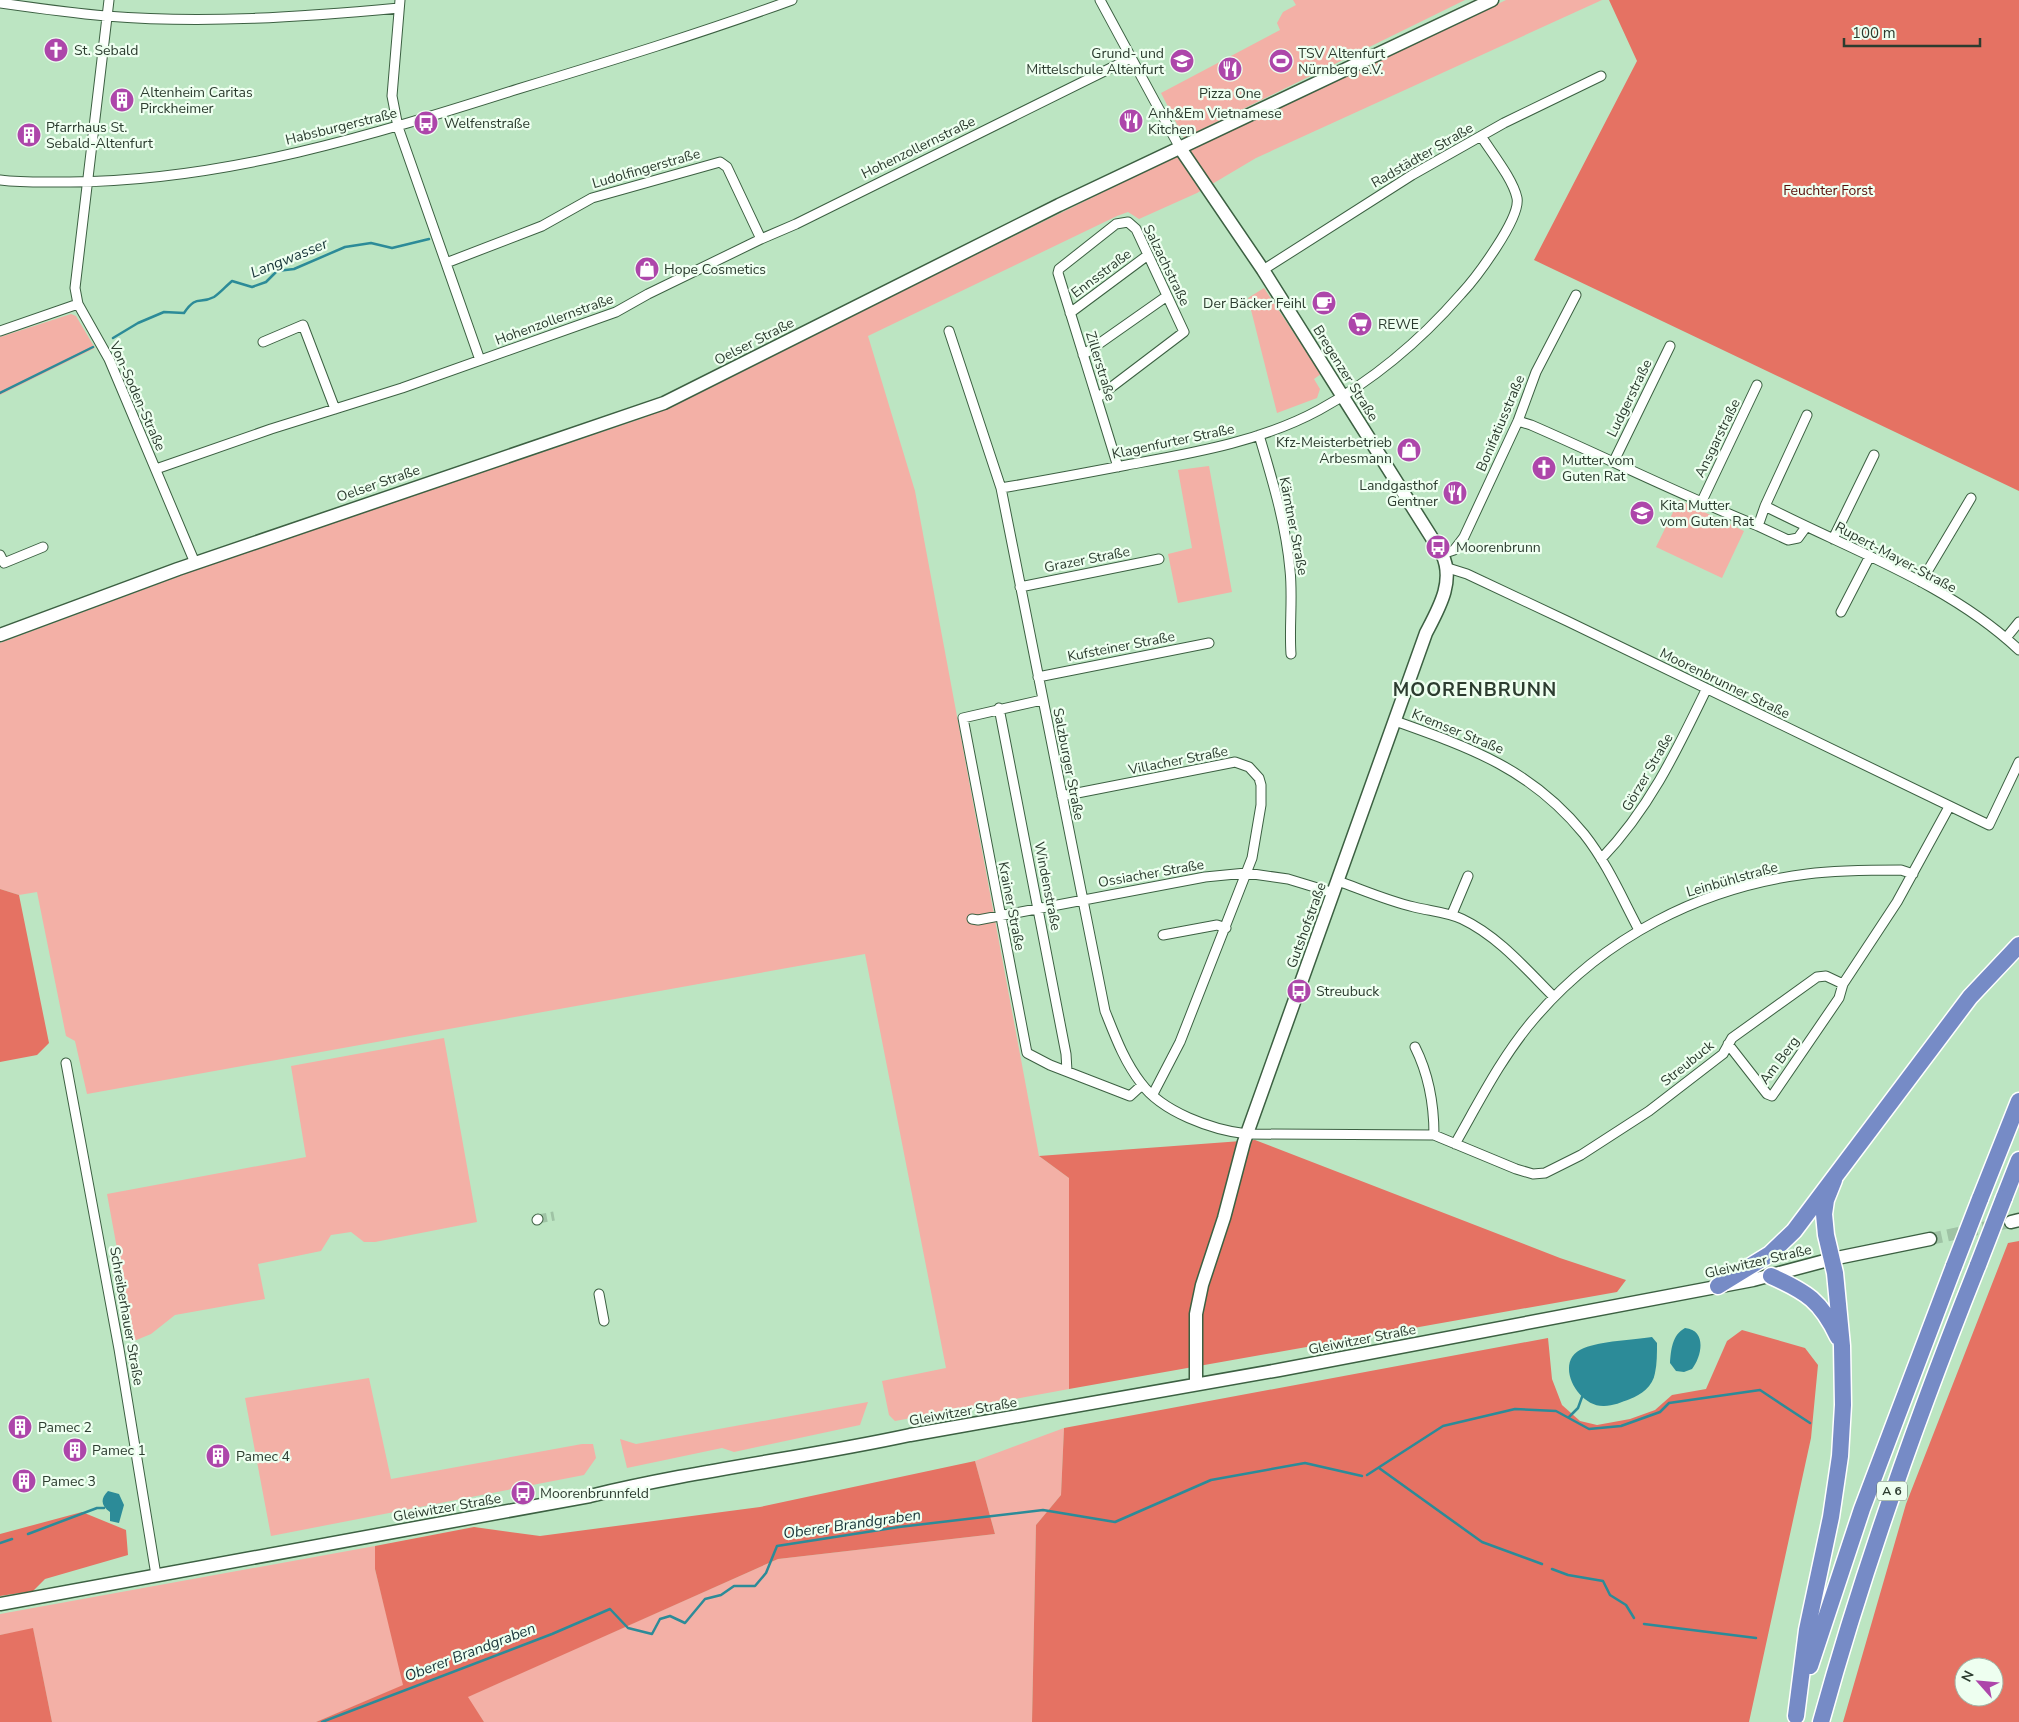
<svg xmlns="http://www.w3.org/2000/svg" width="2019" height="1722" viewBox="0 0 2019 1722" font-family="'Nunito Sans',sans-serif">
<rect width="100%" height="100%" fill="#bce5c2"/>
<path fill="#f3b0a6" d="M1293 0H1465L1184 138 1161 93 1280 30 1277 23 1283 12 1296 5Z
M1506 0H1602L1256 158 1197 193 1139 219 1128 212 1117 216 868 336 915 491 1039 1156 1069 1178V1389L895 1421 889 1415 882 1381 946 1368 865 954 87 1094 75 1041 66 1036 37 892 19 895 0 889V643L220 561 646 417 1160 164Z
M1264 288 1321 374 1314 379 1320 389 1317 398 1277 413 1248 298Z
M71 314 76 316 95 348 0 395V337Z
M1209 466 1232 592 1178 603 1168 554 1192 548 1178 470Z
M1679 500 1744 531 1722 578 1656 547Z
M444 1038 477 1222 375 1242H364L351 1232 331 1235 321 1251 258 1264 265 1299 175 1315 151 1334 134 1341 107 1194 306 1157 291 1066Z
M369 1378 391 1479 582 1444H593L596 1458 584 1475 271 1536 245 1398Z
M868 1402 860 1425 734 1452 722 1448 627 1468 620 1439 636 1444Z
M1064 1428 1061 1495 1036 1525 1032 1722H484L467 1697 778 1559 995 1534 975 1461Z
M375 1546V1569L404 1685 316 1722H52L33 1629 0 1635V1614Z"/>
<path fill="#e57263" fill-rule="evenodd" d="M1609 0H2019V491L1534 260 1637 61Z
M0 889 19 895 49 1043 37 1055 0 1062Z
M1255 1140 1560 1258 1626 1280 1617 1292 1069 1389V1178L1039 1156Z
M2019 1241V1722H1843L1906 1504 2008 1243ZM1964 1667H1994V1697H1964Z
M1742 1330 1805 1348 1818 1365 1811 1438 1749 1722H1032L1036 1525 1061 1495 1064 1428 1548 1338 1552 1379 1562 1405 1580 1421 1597 1425 1630 1419 1655 1410 1672 1395 1706 1389 1727 1341Z
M975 1461 995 1534 778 1559 468 1697 484 1722H316L403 1685 375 1569V1546L474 1527 540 1536 760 1507Z
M82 1512 126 1530 128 1555 45 1579 33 1591 0 1596V1534Z
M33 1628 52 1722H0V1635Z"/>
<path fill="#2c8b98" d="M1685 1328C1707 1330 1702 1356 1692 1369L1684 1372 1676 1371 1670 1363C1671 1350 1672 1335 1685 1328Z
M1652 1337 1657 1343C1657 1353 1657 1364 1655 1373 1653 1386 1641 1395 1630 1399 1622 1402 1613 1406 1604 1406 1577 1407 1552 1360 1584 1348 1601 1341 1633 1340 1652 1337Z
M108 1491 119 1494 124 1505 119 1523 110 1521V1512C101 1506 100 1499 108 1491Z"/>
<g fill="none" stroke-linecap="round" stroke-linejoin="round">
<path stroke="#2c8b98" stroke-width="2.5" d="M113 338 138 323 164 312 184 313C197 294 199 305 214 297 220 293 226 286 232 281L252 287 266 282 277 271 294 269 345 247 371 243 392 248 429 239
M0 393 93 347
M1569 1417 1578 1408 1582 1397
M1379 1468 1482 1542 1542 1564
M1367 1475 1443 1426 1515 1409 1556 1411 1589 1429 1621 1426 1660 1412 1669 1403 1760 1390 1810 1423
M28 1534 97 1508H104
M0 1543 12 1539
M1552 1569 1568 1575 1603 1581 1610 1595 1626 1605 1634 1618
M1644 1624 1756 1638
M322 1722 552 1634 610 1609 628 1628 652 1634 660 1619 670 1616 685 1623 705 1599 721 1595 734 1586H755L766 1573 777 1546 899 1527 1043 1510 1115 1522 1211 1480 1305 1463 1362 1476"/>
<path stroke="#9fc3a5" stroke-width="9" stroke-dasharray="9 4.5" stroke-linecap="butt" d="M538 1219 554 1216"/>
<path stroke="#9fc3a5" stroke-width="12" stroke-dasharray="12 6" stroke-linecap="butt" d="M1930 1239 2011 1222"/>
<defs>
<path id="street" d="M109 0 75 288 78 304 109 359 195 563
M400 0 392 96 398 127 480 360
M1100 0 1180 148
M0 3C35 8 71 13 106 16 204 24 302 17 399 8
M0 180C23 183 47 182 70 182 224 181 373 135 518 89 610 61 702 33 792 0
M446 263 542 226 592 198 720 162 727 167 761 239
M1263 270 1412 175 1504 123 1601 76
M1070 313 1148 255
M0 331 78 304
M949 331 1001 488 1105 1011C1115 1036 1124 1061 1141 1083 1162 1112 1212 1130 1247 1134L1434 1135 1516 1169 1533 1174 1545 1173 1581 1155 1649 1111 1723 1054 1732 1038 1817 977 1826 976 1843 984 1897 902 1949 807
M263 342 303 325 335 409
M1083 355 1167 296
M1097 398 1184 332 1136 229 1128 222 1116 224 1059 269 1058 273C1078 338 1098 402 1118 467
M1518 421 1531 425C1607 458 1681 495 1758 526L1765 506C1850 550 1948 583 2019 650
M1259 435C1272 479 1286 524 1290 570 1293 598 1289 626 1291 654
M1614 461 1670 346
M156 469 271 429 402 388 616 312 648 294 761 239 796 224 1131 58
M1001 488C1043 481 1085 473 1127 465 1192 453 1260 442 1319 410 1374 380 1420 341 1461 294 1476 278 1521 218 1517 198 1513 179 1491 152 1481 136
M1701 503 1757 385
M1765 506 1807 415
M1758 526 1788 540 1798 538 1806 527
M1833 539 1874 455
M1442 554 1454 550 1464 537 1518 421 1536 372 1576 295
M0 555 4 563 43 547
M1448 568 1467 574 1567 621 1989 825 2019 762
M1921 582 1971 498
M1020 587 1159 559
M1841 612 1870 556
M2006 638 2019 622
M1038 677 1209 643
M1042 700 963 718 1027 1053 1050 1065 1130 1096 1142 1085
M999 708 1066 1054 1067 1071
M1395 721C1471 748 1531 769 1584 834 1607 863 1622 898 1639 930
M1062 796 1235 762 1249 767 1259 778 1261 785V805L1252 858 1180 1042 1153 1094
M1601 859C1649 809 1676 752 1706 690
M1338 881C1363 890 1388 901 1414 907 1430 911 1447 912 1462 919 1498 936 1526 969 1554 997
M1452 914 1468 876
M972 919 978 920 1205 877 1246 873 1288 879 1334 893
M1163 935 1217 925 1226 928
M1728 1044 1767 1094 1772 1096 1839 998 1843 984
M1415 1047C1429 1075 1434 1104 1434 1135
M66 1063 119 1349 156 1575
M1455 1144C1479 1102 1502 1056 1534 1019 1603 938 1701 887 1807 874 1838 870 1870 870 1901 870L1913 874
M537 1220 538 1219
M599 1294 604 1321"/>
<path id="secondary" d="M1180 148 1263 270 1442 554C1455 581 1439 608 1426 633L1244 1142 1224 1218 1202 1285 1196 1314V1384
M0 635 178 569 664 403 1059 205 1492 0
M2011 1222 2019 1220
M0 1604 590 1496C696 1470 804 1458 910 1435L1279 1370 1753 1280 1832 1259 1930 1239"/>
<path id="highway" d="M2004 1198 2019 1160
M1980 1199 2019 1101
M1771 1276C1807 1292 1821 1301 1838 1337
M1718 1286 1770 1254 1794 1231 1970 997 2019 945
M1810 1666 1862 1509 1954 1266
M1796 1716 1807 1630 1831 1517 1840 1456 1843 1405 1842 1346 1835 1273 1826 1235 1824 1214 1826 1200 1834 1180
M1821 1722C1864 1566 1918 1415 1978 1265"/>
</defs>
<use href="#street" stroke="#3c6042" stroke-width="11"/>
<use href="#secondary" stroke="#3c6042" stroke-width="15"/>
<use href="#highway" stroke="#fff" stroke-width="19"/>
<use href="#street" stroke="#fff" stroke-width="9"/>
<use href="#secondary" stroke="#fff" stroke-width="12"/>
<use href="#highway" stroke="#768bc6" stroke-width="16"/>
<defs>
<path id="highway-bridge" d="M1978 1265 2004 1198
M1954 1266 1980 1199"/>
</defs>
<use href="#highway-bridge" stroke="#fff" stroke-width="19" stroke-linecap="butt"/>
<use href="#highway-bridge" stroke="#768bc6" stroke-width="16"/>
</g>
<defs>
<symbol id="church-disc" viewBox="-11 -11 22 22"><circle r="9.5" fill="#ad46aa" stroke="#eefff0"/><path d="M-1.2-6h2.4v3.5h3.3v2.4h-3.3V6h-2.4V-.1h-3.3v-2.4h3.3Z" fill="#fff"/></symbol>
<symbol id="school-disc" viewBox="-11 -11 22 22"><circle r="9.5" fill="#ad46aa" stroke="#eefff0"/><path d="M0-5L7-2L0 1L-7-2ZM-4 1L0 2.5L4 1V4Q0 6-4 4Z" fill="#fff"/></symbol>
<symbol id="stadium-disc" viewBox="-11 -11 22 22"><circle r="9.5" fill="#ad46aa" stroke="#eefff0"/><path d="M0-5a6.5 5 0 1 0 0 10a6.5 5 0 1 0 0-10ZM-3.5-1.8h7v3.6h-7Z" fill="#fff"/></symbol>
<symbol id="restaurant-disc" viewBox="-11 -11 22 22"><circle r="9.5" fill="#ad46aa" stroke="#eefff0"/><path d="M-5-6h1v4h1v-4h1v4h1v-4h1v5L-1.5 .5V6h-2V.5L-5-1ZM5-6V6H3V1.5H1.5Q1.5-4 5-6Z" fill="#fff"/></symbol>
<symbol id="building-disc" viewBox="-11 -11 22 22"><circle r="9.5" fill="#ad46aa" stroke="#eefff0"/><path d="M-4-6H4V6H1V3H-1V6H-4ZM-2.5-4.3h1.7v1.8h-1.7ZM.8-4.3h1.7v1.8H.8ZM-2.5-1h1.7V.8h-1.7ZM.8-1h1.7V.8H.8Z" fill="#fff"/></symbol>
<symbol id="bus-disc" viewBox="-11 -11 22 22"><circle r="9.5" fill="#ad46aa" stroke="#eefff0"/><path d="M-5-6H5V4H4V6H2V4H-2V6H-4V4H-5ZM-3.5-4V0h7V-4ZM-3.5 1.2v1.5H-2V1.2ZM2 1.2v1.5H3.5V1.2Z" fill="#fff"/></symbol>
<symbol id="shop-disc" viewBox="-11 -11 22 22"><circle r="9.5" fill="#ad46aa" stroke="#eefff0"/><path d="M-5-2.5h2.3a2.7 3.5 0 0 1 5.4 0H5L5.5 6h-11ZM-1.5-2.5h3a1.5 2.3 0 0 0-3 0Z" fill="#fff"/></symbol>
<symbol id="cafe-disc" viewBox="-11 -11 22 22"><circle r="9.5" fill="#ad46aa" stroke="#eefff0"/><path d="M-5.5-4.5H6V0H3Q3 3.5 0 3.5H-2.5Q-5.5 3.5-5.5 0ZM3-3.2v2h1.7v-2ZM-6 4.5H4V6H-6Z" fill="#fff"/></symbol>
<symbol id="supermarket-disc" viewBox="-11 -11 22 22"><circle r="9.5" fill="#ad46aa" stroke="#eefff0"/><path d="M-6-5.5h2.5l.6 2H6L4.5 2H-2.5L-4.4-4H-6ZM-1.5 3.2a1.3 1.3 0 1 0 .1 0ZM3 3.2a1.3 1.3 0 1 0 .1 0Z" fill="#fff"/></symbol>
</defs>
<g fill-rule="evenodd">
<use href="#church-disc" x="42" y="36" width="28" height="28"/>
<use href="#school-disc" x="1168" y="47" width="28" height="28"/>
<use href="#stadium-disc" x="1267" y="47" width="28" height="28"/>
<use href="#restaurant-disc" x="1216" y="55" width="28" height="28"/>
<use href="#building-disc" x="108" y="86" width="28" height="28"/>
<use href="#restaurant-disc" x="1117" y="107" width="28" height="28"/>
<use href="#bus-disc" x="412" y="109" width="28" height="28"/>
<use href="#building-disc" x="15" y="121" width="28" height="28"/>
<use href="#shop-disc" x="633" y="255" width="28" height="28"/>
<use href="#cafe-disc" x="1310" y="289" width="28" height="28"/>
<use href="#supermarket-disc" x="1346" y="310" width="28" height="28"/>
<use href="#shop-disc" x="1395" y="436" width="28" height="28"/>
<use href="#church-disc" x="1530" y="454" width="28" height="28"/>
<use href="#restaurant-disc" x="1441" y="479" width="28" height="28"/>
<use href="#school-disc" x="1628" y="499" width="28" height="28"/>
<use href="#bus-disc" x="1424" y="533" width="28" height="28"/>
<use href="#bus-disc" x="1285" y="977" width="28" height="28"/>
<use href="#building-disc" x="6" y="1413" width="28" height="28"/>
<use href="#building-disc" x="61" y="1436" width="28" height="28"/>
<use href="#building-disc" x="204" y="1442" width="28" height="28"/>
<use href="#building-disc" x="10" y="1467" width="28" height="28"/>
<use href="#bus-disc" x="509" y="1479" width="28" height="28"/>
</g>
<g text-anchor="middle" stroke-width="4.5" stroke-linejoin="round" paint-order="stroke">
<rect fill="#eefff0" stroke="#667669" stroke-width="1" x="1877" y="1481.5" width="30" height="19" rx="4"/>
<g font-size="12" font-weight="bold" fill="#2c3c2f">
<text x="1892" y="1495">A 6</text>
</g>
<g font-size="14" fill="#2c3c2f" stroke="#eefff0" text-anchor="start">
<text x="74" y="55">St. Sebald</text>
<text x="1164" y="58" text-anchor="end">Grund- und<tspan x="1164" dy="16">Mittelschule Altenfurt</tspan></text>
<text x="1298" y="58">TSV Altenfurt<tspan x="1298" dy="16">Nürnberg e.V.</tspan></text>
<text x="140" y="97">Altenheim Caritas<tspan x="140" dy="16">Pirckheimer</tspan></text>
<text x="1230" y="98" text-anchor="middle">Pizza One</text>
<text x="1148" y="118">Anh&amp;Em Vietnamese<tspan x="1148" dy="16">Kitchen</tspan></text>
<text x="444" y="128">Welfenstraße</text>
<text x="46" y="132">Pfarrhaus St.<tspan x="46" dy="16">Sebald-Altenfurt</tspan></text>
<text x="664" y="274">Hope Cosmetics</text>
<text x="1306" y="308" text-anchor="end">Der Bäcker Feihl</text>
<text x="1378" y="329">REWE</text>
<text x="1392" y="447" text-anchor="end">Kfz-Meisterbetrieb<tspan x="1392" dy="16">Arbesmann</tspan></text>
<text x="1562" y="465">Mutter vom<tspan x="1562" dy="16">Guten Rat</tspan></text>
<text x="1438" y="490" text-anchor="end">Landgasthof<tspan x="1438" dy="16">Gentner</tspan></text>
<text x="1660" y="510">Kita Mutter<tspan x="1660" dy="16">vom Guten Rat</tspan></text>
<text x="1456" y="552">Moorenbrunn</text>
<text x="1316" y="996">Streubuck</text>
<text x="38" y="1432">Pamec 2</text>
<text x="92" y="1455">Pamec 1</text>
<text x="236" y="1461">Pamec 4</text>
<text x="42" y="1486">Pamec 3</text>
<text x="540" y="1498">Moorenbrunnfeld</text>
</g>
<g font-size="14" fill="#2c3c2f" stroke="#eefff0">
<text transform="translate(341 126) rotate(-14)" y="5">Habsburgerstraße</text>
<text transform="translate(918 147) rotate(-26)" y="5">Hohenzollernstraße</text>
<text transform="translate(1422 155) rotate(-30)" y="5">Radstädter Straße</text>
<text transform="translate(646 168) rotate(-16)" y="5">Ludolfingerstraße</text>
<text transform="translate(1167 265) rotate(64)" y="5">Salzachstraße</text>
<text transform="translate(1101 273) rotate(-37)" y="5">Ennsstraße</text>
<text transform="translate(554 319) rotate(-20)" y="5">Hohenzollernstraße</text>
<text transform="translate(754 341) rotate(-27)" y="5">Oelser Straße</text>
<text transform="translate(1101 366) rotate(73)" y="5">Zillerstraße</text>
<text transform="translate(1346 373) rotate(58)" y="5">Bregenzer Straße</text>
<text transform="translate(138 396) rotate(66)" y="5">Von-Soden-Straße</text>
<text transform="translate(1629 398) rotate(-64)" y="5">Ludgerstraße</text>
<text transform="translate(1500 423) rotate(-67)" y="5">Bonifatiusstraße</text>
<text transform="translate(1717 438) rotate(-64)" y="5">Ansgarstraße</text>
<text transform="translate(1173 441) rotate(-12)" y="5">Klagenfurter Straße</text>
<text transform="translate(378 483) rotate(-19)" y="5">Oelser Straße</text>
<text transform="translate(1294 526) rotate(79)" y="5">Kärntner Straße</text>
<text transform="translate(1896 557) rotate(28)" y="5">Rupert-Mayer-Straße</text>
<text transform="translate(1087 559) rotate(-11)" y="5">Grazer Straße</text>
<text transform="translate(1121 646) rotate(-11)" y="5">Kufsteiner Straße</text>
<text transform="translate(1725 683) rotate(26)" y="5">Moorenbrunner Straße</text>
<text transform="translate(1458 731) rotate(22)" y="5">Kremser Straße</text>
<text transform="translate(1178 760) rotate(-11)" y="5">Villacher Straße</text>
<text transform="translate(1069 764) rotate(79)" y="5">Salzburger Straße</text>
<text transform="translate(1647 772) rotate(-60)" y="5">Görzer Straße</text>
<text transform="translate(1151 873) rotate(-10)" y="5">Ossiacher Straße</text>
<text transform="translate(1732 879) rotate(-16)" y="5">Leinbühlstraße</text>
<text transform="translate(1048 886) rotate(79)" y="5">Windenstraße</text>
<text transform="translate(1012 906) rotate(79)" y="5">Krainer Straße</text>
<text transform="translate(1306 925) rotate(-70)" y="5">Gutshofstraße</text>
<text transform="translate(1779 1060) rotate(-53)" y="5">Am Berg</text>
<text transform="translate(1687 1063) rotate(-39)" y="5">Streubuck</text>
<text transform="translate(1758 1261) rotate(-13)" y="5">Gleiwitzer Straße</text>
<text transform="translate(127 1316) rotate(80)" y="5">Schreiberhauer Straße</text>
<text transform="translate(1362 1339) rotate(-11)" y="5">Gleiwitzer Straße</text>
<text transform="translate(963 1411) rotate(-10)" y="5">Gleiwitzer Straße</text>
<text transform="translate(447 1507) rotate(-10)" y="5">Gleiwitzer Straße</text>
</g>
<g font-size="14" fill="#570d09" stroke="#eefff0">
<text x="1828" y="195">Feuchter Forst</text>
</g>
<g font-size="15" font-style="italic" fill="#173438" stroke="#eefff0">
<text transform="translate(289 258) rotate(-22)" y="5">Langwasser</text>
<text transform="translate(852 1524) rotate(-8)" y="5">Oberer Brandgraben</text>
<text transform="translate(470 1652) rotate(-21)" y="5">Oberer Brandgraben</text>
</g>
<g font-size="19" font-weight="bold" letter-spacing="1" fill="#2c3c2f" stroke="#eefff0">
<text x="1475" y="696">MOORENBRUNN</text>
</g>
</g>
<g transform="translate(1979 1682) rotate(297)"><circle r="24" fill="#eefff0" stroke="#a0b1a3"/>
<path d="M0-4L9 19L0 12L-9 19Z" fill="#ad46aa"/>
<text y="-8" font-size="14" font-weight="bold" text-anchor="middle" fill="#2c3c2f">N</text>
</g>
<path d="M1844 38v8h136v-8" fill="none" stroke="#2c3c2f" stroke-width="2.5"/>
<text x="1852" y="38" font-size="15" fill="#2c3c2f" stroke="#eefff0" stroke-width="4" paint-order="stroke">100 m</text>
</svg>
